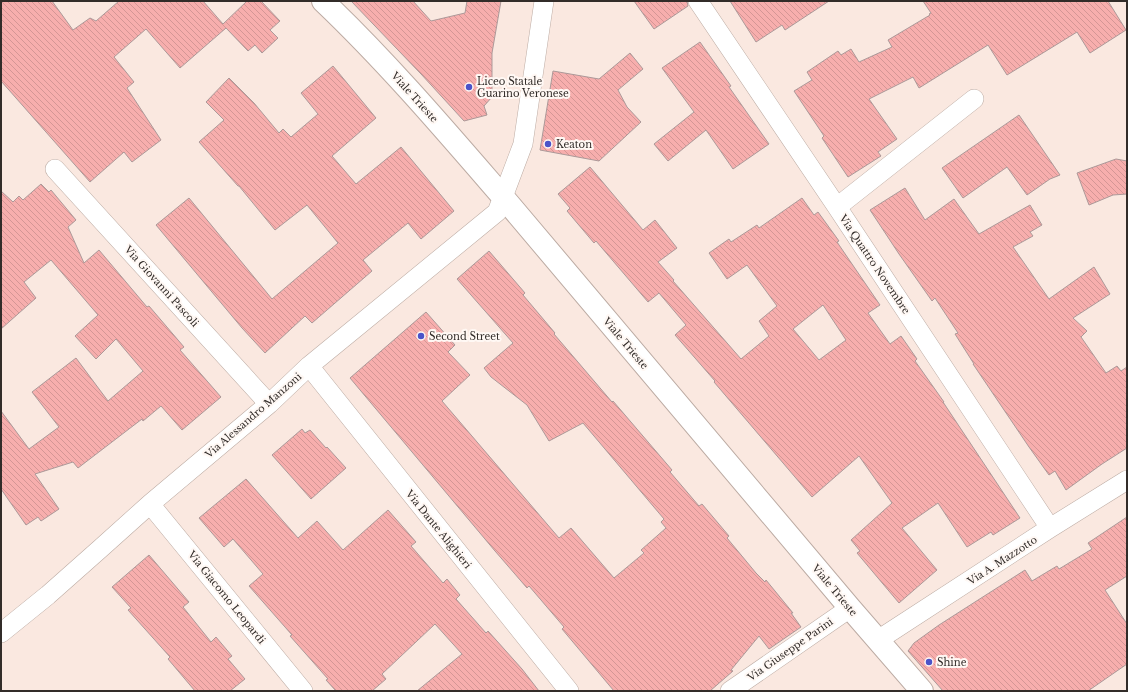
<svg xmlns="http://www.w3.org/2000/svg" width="1128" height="692" viewBox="0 0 1128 692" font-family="'Libre Baskerville',serif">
<defs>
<pattern id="building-back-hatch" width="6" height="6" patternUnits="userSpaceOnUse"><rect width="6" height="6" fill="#f7aead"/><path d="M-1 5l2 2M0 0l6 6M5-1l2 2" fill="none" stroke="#d49695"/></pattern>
</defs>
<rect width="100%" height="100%" fill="#fae8e0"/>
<path fill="url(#building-back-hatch)" stroke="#ac9999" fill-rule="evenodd" d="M1 1H52L73 30 90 18 96 21 119 1H203L223 24 247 1H261L280 21 270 30 278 38 262 53 255 45 248 51 226 28 180 68 146 29 114 57 134 82 127 88 161 140 132 162 124 152 90 182 1 81Z
M351 1H413L431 21 465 13 467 1H501L492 53V97L484 106 487 115 464 121 421 74Z
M634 1H687L688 6 654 29Z
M730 1H829L785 30 782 25 756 42Z
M923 1H1108L1126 30 1090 53 1077 32 1007 75 988 45 919 88 913 77 869 99 897 139 878 152 881 156 848 177 822 138 824 136 794 91 812 80 807 72 838 51 841 55 851 49 859 62 892 47 888 40 930 15 929 14 931 13Z
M700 42 731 86 729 87 769 144 733 169 706 130 668 161 654 144 694 112 662 68Z
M630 53 643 69 618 90 627 107 641 122 599 161 540 150 553 71 599 79Z
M333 66 376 118 332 156 356 184 401 147 454 211 421 239 408 223 363 260 372 271 312 323 305 316 265 353 242 328 156 225 189 198 272 299 338 243 307 205 275 230 239 186H238L199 142 224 120 206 102 229 78 254 103 279 133 283 129 291 137 318 114 301 93Z
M1019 115 1060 175 1050 179 1027 195 1007 167 963 198 942 168Z
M1116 159 1127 161V194L1113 195 1089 205 1077 173Z
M590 167 643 230 655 220 677 248 658 262 674 280 673 281 741 359 769 336 759 321 777 306 747 265 727 279 709 253 729 239 731 242 757 225 759 228 802 198 814 215 818 212 839 241 837 242 880 305 868 313 890 344 901 336 917 359 915 361 944 402H943L1020 518 993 535 991 532 967 547 938 503 902 528 937 570 899 603 857 553 860 551 851 540 892 503 859 456 812 497 714 382 715 381 675 335 686 325 659 293 648 302 596 241 594 243 567 211 570 208 558 194ZM823 305 846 340 819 360 793 329Z
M41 184 49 192 51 190 76 220 68 227 84 263 99 250 147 307 149 306 184 347 180 350 221 397 182 430 161 406 143 421 142 419 78 468 73 462 35 474 59 509 41 521 38 517 26 525 1 489V411L29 449 59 427 32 392 76 358 108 401 143 371 116 339 96 359 75 336 98 315 51 260 24 282 36 298 1 329V191L13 202 19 196 23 200Z
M905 188 925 220 954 199 979 234 1030 205 1042 225 1030 232 1033 236 1013 247 1049 299 1094 267 1110 294 1073 318 1087 331 1081 337 1106 373 1117 366 1121 371 1127 367V448L1102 464 1066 490 1055 471 1049 475 1029 447 973 364H974L955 334 958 333 935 298 932 301 899 254 870 210Z
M489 251 525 293 523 295 555 333 554 334 612 402 613 401 672 470 670 472 699 506 702 504 729 536 727 538 756 573 765 582 766 580 793 613H791L801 627 769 649 759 636 731 670 733 671 710 691H614L562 629 564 627 529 586 527 588 495 551 350 378 426 312 455 345 448 352 470 375 442 401 559 538 571 528 614 578 644 553 641 550 666 528 661 522 664 519 583 423 549 441 527 405 491 377 484 368 513 343 457 279Z
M302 429 305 433 310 430 326 448 327 447 346 468 311 499 272 455Z
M246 479 298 538 317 521 343 550 388 510 416 542 411 546 443 583 447 579 460 595 456 599 486 633 488 631 522 669 539 691H417L462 654 435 624 382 674 386 679 372 691H336L326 680 328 679 290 636 292 635 249 586 263 574 233 539 224 547 199 518Z
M1127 517V576L1105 590 1127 624V664L1088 691H943L908 651 914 643 939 625 1025 570 1032 581 1057 566 1059 569 1092 549 1088 543Z
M149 555 189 602 183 607 211 642 216 637 232 656 228 659 245 679 230 691H195L168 659 170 657 128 610 131 608 112 587Z"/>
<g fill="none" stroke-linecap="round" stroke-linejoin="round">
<defs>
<path id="minor" d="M698 1 837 207 1050 528
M55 169 269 404
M837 207 974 99
M309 366 569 691
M150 504 303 691
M1 633 48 595 101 548 150 504 269 404 309 366 497 212 503 197 523 144 544 1
M878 640 1050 528 1127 480
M730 691 850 608"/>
<path id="tertiary" d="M323 1C387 62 445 130 503 197L850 608 922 691"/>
</defs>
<use href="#minor" stroke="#bcaba3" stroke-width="20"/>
<use href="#tertiary" stroke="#bcaba3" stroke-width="24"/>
<use href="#minor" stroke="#fff" stroke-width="19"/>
<use href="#tertiary" stroke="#fff" stroke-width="22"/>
</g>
<g fill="#4b53c9" stroke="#fff8f4" stroke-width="1.5">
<circle cx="469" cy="87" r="4"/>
<circle cx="548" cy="144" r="4"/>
<circle cx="421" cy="336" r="4"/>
<circle cx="929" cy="662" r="4"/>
</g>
<g text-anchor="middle" stroke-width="4" stroke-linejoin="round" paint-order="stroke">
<g font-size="10" fill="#322c29" stroke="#fff8f4" text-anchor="start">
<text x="477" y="85">Liceo Statale<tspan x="477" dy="12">Guarino Veronese</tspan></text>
<text x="556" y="148">Keaton</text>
<text x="429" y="340">Second Street</text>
<text x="937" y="666">Shine</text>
</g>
<g font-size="10" fill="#322c29" stroke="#fff8f4">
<text transform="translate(415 97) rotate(48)" y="4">Viale Trieste</text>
<text transform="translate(875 264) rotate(56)" y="4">Via Quattro Novembre</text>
<text transform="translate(162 286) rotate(48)" y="4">Via Giovanni Pascoli</text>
<text transform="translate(626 343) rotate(50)" y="4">Viale Trieste</text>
<text transform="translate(253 415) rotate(-41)" y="4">Via Alessandro Manzoni</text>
<text transform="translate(439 529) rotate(51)" y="4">Via Dante Alighieri</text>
<text transform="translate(1002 560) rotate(-33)" y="4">Via A. Mazzotto</text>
<text transform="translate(835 590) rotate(50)" y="4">Viale Trieste</text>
<text transform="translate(227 597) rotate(51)" y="4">Via Giacomo Leopardi</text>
<text transform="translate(790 649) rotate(-35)" y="4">Via Giuseppe Parini</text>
</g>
</g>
<rect width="1128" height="692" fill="none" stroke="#322c29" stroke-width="4"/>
</svg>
